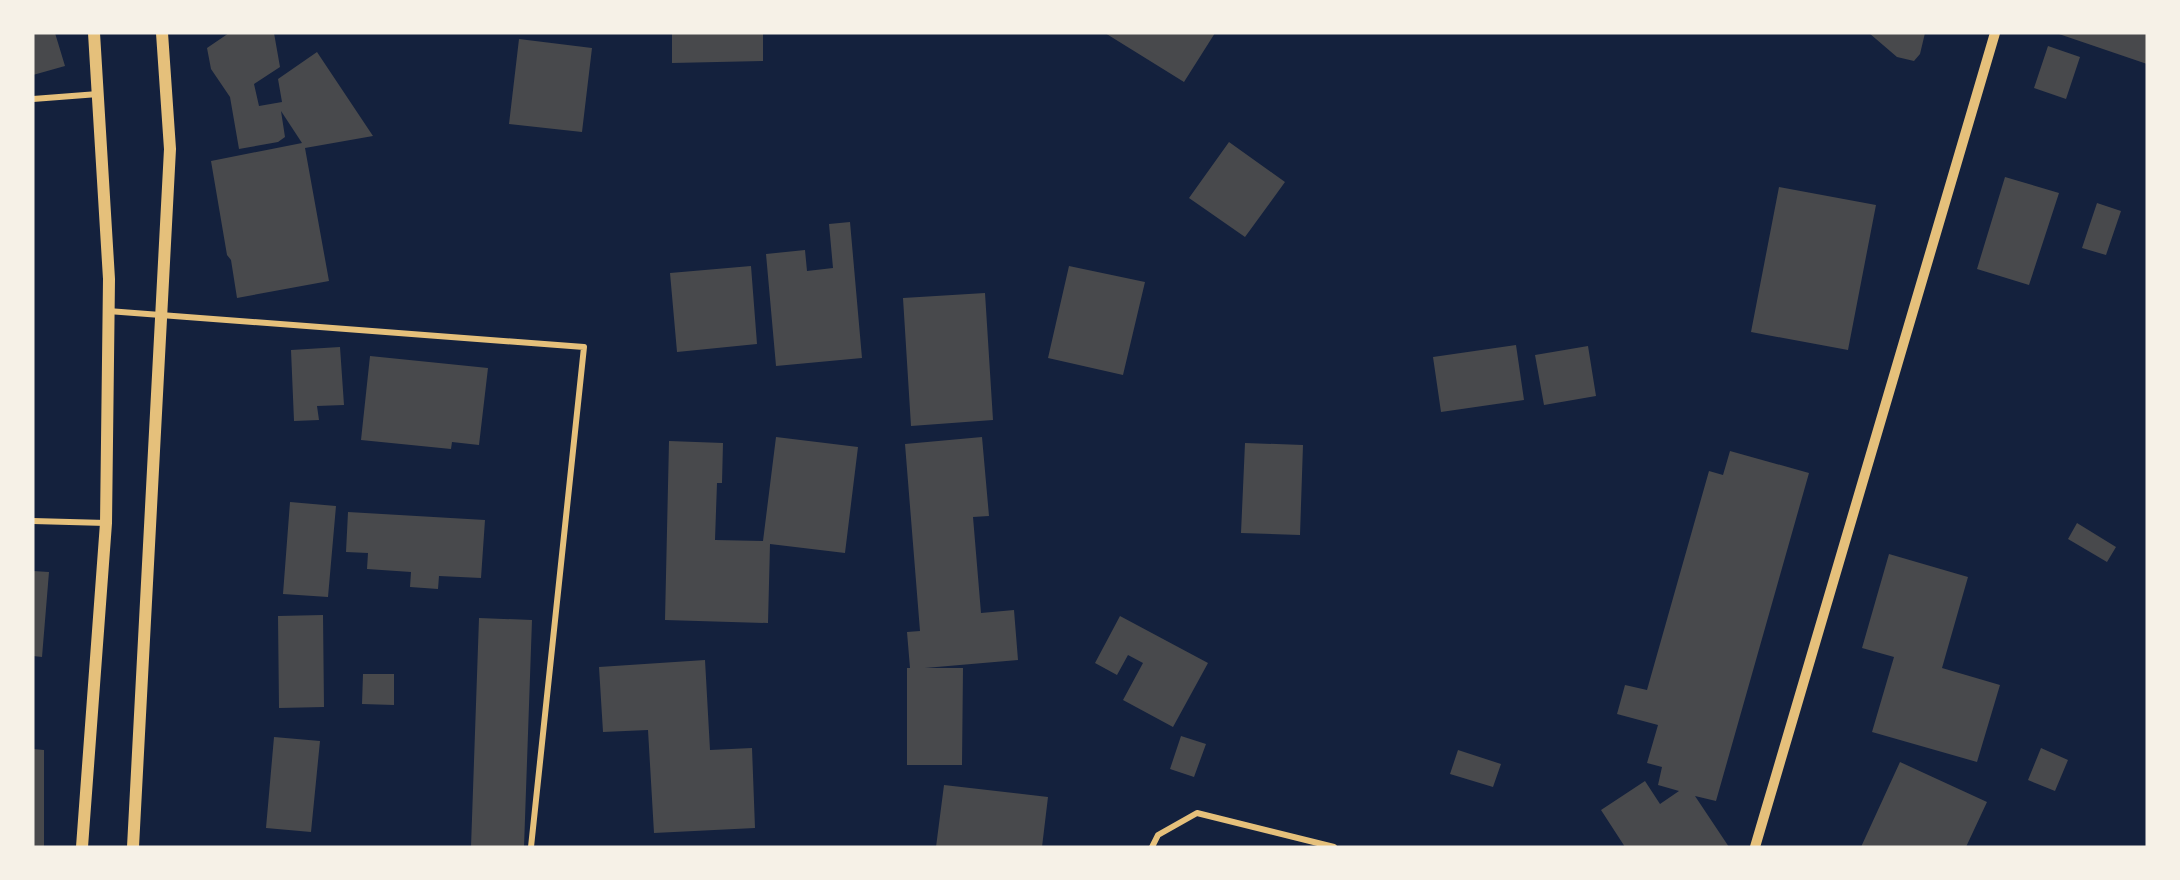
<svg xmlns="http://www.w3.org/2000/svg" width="2180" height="880" viewBox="0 0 2180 880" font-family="Quicksand,sans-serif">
<rect width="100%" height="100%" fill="#14213d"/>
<path fill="#48494c" d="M33 33H55L65 66 33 75Z
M229 33H274L280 67 254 84 259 106 282 102 278 79 317 52 373 136 305 148 329 281 237 298 231 260 227 255 211 161 302 143 281 111 285 137 278 142 239 149 230 97 211 69 207 48Z
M672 33H763V61L672 63Z
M1105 33H1215L1184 82Z
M1869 33H1925L1920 54 1914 61 1897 57Z
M2057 33H2147V64L2056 33Z
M519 39 592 48 582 132 509 124Z
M2048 46 2080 57 2066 99 2034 88Z
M1229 142 1285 182 1245 237 1189 198Z
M2005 177 2059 193 2029 285 1977 269Z
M1779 187 1876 205 1848 350 1751 332Z
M2097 203 2121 211 2106 255 2082 248Z
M850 222 862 358 776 366 766 254 805 250 807 271 833 268 829 224Z
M751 266 757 344 677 352 670 273Z
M1069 266 1145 282 1123 375 1048 358Z
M985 293 993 420 911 426 903 298Z
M1516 345 1524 400 1441 412 1433 357Z
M1588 346 1596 396 1544 405 1535 355Z
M340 347 344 405 317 406 319 420 294 421 291 350Z
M370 356 488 368 479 445 452 442 451 449 361 440Z
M776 437 858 447 845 553 770 544 768 623 665 620 669 441 723 443 722 483H717L715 540 763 541Z
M982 437 989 516 973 517 981 613 1014 610 1018 660 925 668H963L962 765H907V668H910L907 632 920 631 905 444Z
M1245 443 1303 445 1300 535 1241 533Z
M1730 451 1809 473 1716 801 1695 796 1729 847H1625L1601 810 1645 781 1660 804 1679 791 1658 785 1662 767 1647 763 1658 725 1617 714 1625 685 1647 690 1709 471 1723 475Z
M290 502 336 506 328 597 283 594Z
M348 512 485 520 481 578 439 576 438 589 410 587 411 572 367 569 368 553 346 552Z
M2077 523 2116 547 2107 562 2068 539Z
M1889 554 1968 577 1942 668 2000 685 1977 762 1872 732 1894 657 1862 648Z
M33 571 49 572 42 657 33 656Z
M323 615 324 707 279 708 278 616Z
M1120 616 1208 663 1173 727 1123 700 1143 663 1128 655 1117 675 1095 663Z
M479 618 532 620 524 847H471Z
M705 660 710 750 752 748 755 828 654 833 648 730 603 732 599 667Z
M363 674H394V705L362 704Z
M1181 736 1206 744 1194 777 1170 769Z
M274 737 320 741 311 832 266 828Z
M2041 748 2068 760 2055 791 2028 780Z
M33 749 44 750V847H33Z
M1458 750 1501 764 1493 787 1450 774Z
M1900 762 1987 802 1966 847H1861Z
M944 785 1048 797 1042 847H936Z"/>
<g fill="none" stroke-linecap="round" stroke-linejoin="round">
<path stroke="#e5c07b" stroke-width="6" d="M33 99 98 94
M108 311 584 347 531 847
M33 521 106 523
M1152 847 1158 835 1197 813 1334 847"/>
<path stroke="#e5c07b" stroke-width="10" d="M1755 847 1995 33"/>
<path stroke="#e5c07b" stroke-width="12" d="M82 847 106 523 109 279 94 33
M133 847 170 149 162 33"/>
</g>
<rect width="2180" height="880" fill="none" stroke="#f6f1e7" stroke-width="69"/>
</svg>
